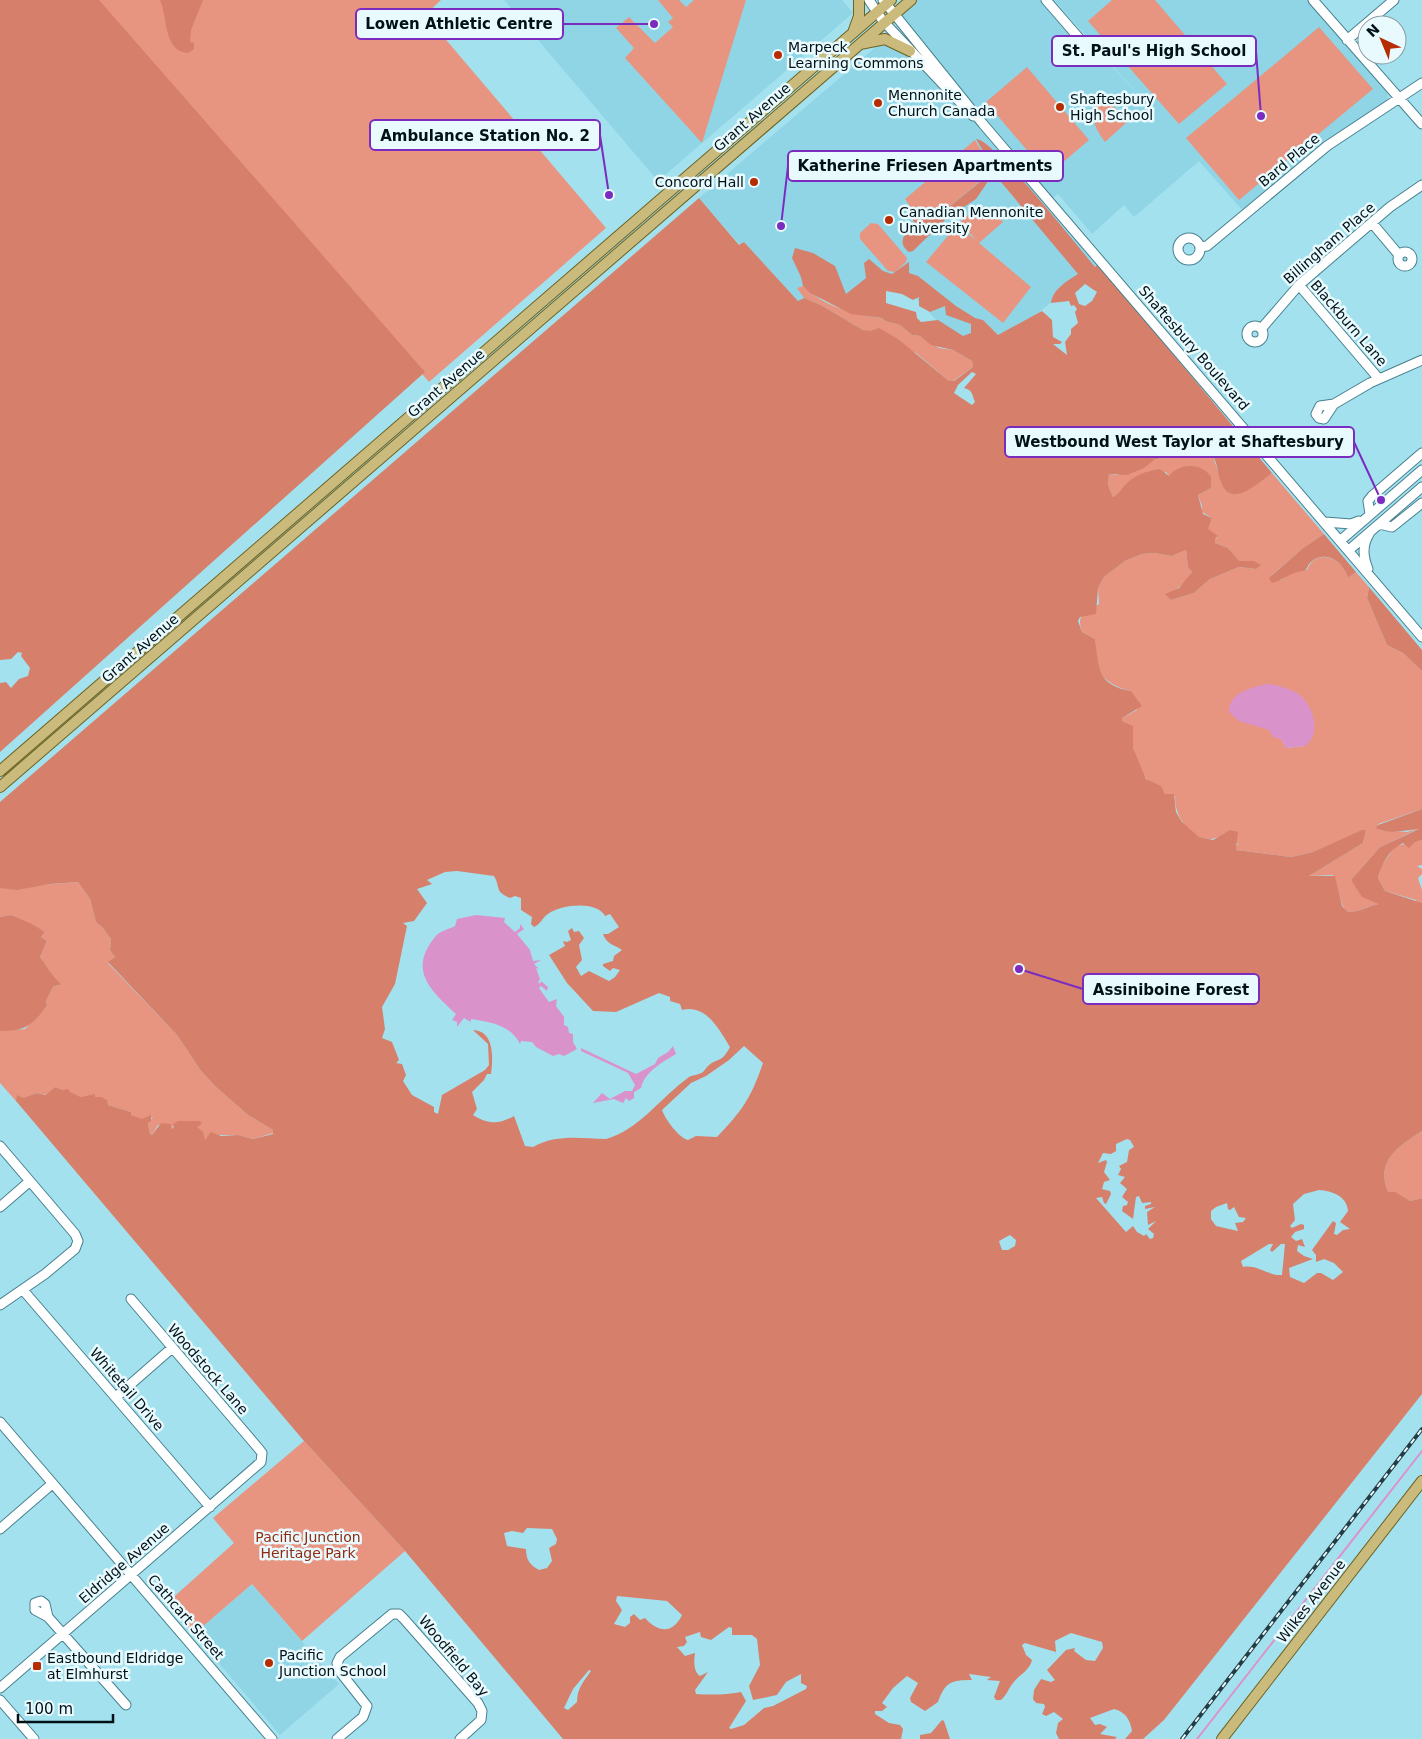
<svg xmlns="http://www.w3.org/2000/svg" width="1422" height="1739" viewBox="0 0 1422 1739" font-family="'DejaVu Sans',sans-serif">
<rect width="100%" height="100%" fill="#a4e1ef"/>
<path fill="#8fd5e6" d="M504 0H842L853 13 658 181Z
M911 0H1051L1153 111 1054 0H1308L1387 92 1388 97 1386 102 1323 144 1243 211 1199 161 1134 217 1124 205 1092 234 1058 194 1050 201 894 15Z
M884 40 909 55 980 127 1098 264 977 363 893 274 847 294 798 301 744 242 740 245 699 198Z
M252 1584 339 1684 280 1735 194 1634Z"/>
<path fill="#e79580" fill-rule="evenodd" d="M97 0H441L425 15 606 228 429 382Z
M658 0H679L686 7 694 0H746L702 143 625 58 634 48 616 28 629 17 655 43 673 27 668 22 673 18Z
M1112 0H1155L1227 84 1179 124 1088 21Z
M1319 27 1373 89 1239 200 1186 138Z
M1027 67 1089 140 1048 175 986 102Z
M1101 91 1127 122 1105 142C1092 125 1088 110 1101 91Z
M975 140 993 170 937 217 927 220 914 212 905 199Z
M979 206 990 208 1003 222 979 243 1031 287 1003 323 926 262 957 225 976 240 960 222Z
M871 223 878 224 907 258 906 262 895 272 888 271 860 239V233Z
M803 286C821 305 857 316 882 318L885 321 900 325 912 335 920 336 939 348 953 350 972 361 973 367 953 381H949L916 353 863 330 821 305 804 298 797 288Z
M1184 452H1200L1213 456 1219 475 1265 477 1272 473 1324 534 1303 548 1272 575 1281 580 1295 571 1307 570C1316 547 1343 558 1348 578L1356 572 1369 587 1367 598 1387 645 1403 653 1422 671V809L1378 824 1380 830 1407 832 1420 828 1380 847 1351 880 1380 904C1368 905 1361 912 1348 912 1339 907 1339 884 1333 875L1309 876 1363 843 1366 830 1313 852 1291 857 1236 850 1235 848 1238 844 1225 833C1201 852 1174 822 1175 796L1165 794C1159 782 1152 786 1145 777 1140 772 1136 759 1134 752 1131 742 1136 729 1122 721V718L1137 710 1131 691C1117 688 1103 681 1097 667 1094 659 1096 647 1095 639L1082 632C1076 613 1084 615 1099 604L1098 588 1104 577 1125 561 1142 554 1154 553 1172 556 1186 550 1188 567 1192 572 1184 583 1173 592 1171 600 1194 593 1210 579 1239 567 1256 569 1246 562 1238 561 1228 548 1215 543V539L1218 537 1207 530 1212 518 1202 512V506L1198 495 1211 488 1169 476 1166 472 1123 487 1118 494 1113 497 1108 485 1109 474 1117 475 1154 460ZM1228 709 1305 746 1286 748 1281 739 1276 737 1269 730Z
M1422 840V865L1417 866 1422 869V874L1418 878 1422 890V903H1418L1416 900 1385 891 1378 878 1381 866 1396 846Z
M78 882 90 899 96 922 102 927 111 939 110 950 115 957 108 963 177 1035 201 1071 216 1087 248 1115 273 1130V1133L253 1139 238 1135H216L205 1140C198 1126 193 1125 178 1121L171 1129V1124L158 1125 152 1135 150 1134 148 1123 153 1117 142 1120 131 1115V1112L108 1105 94 1097H81L55 1087 48 1095 37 1093 16 1101 0 1083V1031L25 1029 47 1005 46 1001 53 987 59 985 40 957 47 941 41 937 45 932 11 915 0 917V888Z
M1422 1131V1198L1410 1201 1388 1192C1375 1161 1399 1146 1422 1131Z
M304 1441 405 1551 302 1641 252 1584 194 1634 167 1603 234 1543 213 1518Z"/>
<path fill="#d6806b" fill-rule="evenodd" d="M0 0H99L425 372 0 752V683L6 682 11 688 19 679 28 676 30 668 21 656 22 653 18 652 11 659 0 660Z
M160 0H203L191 30 190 42 194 43V49L188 53C163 51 168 18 160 0Z
M976 139C994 139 1078 247 1095 267L1098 264 1272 473C1259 482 1231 510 1221 482 1217 473 1218 465 1213 456L1200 452H1184L1154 460 1144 468 1127 475 1109 474 1108 485 1113 497C1119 494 1120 490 1124 486 1135 474 1145 472 1160 469L1169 476C1179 462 1203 463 1211 477V488L1198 495 1203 514 1212 518 1208 529 1218 536 1215 539V543L1228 548 1239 561H1254L1261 565 1256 569 1239 567 1210 579 1194 593 1171 600 1165 594 1179 588 1192 572 1188 567 1186 550 1172 556 1154 553 1142 554 1125 561 1104 577 1098 588 1096 614 1080 617 1078 621 1082 632 1095 639C1099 667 1096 685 1131 691L1142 706 1122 718V721L1133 726V748L1146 779 1161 786 1165 794H1174L1176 812 1182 822 1199 837 1213 840 1230 830 1238 832 1236 850 1291 857 1313 852 1362 830H1366L1363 843 1309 876H1335L1342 906 1348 912C1361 912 1367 906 1379 904L1362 897 1351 880 1380 847 1419 829C1406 830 1389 835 1376 828L1378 825 1422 809V840L1415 842 1409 848 1403 843C1390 849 1381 864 1378 878L1385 891 1422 903V1131C1399 1146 1375 1161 1388 1192H1395L1410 1201 1422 1198V1394L1164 1720 1143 1739H1125L1132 1731C1130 1720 1126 1712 1114 1709L1090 1718 1095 1725 1100 1724 1107 1727 1100 1734 1117 1737 1115 1739H1059L1056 1733 1058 1723 1063 1719 1054 1712 1046 1716 1042 1714 1045 1707 1044 1704 1036 1703 1033 1699 1034 1690 1041 1679 1051 1682 1055 1680 1047 1670 1066 1650 1075 1648 1074 1651 1086 1660 1095 1661 1103 1648 1102 1642 1071 1633 1055 1641 1056 1652 1025 1643 1022 1645 1026 1655 1032 1660C1030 1670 1019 1675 1013 1683 1008 1689 1007 1695 1001 1700H996L994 1697 1000 1681 987 1680 991 1677 969 1674 972 1680C951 1680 945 1682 938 1702L925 1711 911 1702 910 1698 918 1683 907 1676 893 1688 882 1703 887 1707 882 1711H875V1714L889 1723 900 1725 903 1729 901 1739H563L405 1551 304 1441 16 1101 17 1095 23 1098 37 1093 46 1095 55 1087 63 1090 68 1089 70 1092 81 1097 95 1094V1097H101L107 1100 108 1105 131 1112V1115L142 1119 151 1115V1121L148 1123 150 1134 152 1135 161 1123 171 1124V1129L174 1127 173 1124 178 1121H200L202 1124 197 1127 203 1132 205 1140 211 1132 221 1136 238 1135 253 1139 273 1134V1130L248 1115 216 1087 201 1071 177 1035 108 962 115 957 110 950 111 939 102 927 96 922 90 899 78 882 50 884 17 890 0 888V802L699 198 739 245 744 242 798 301 804 298 821 305 863 330 870 331 879 328 898 339 949 381H954L973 367 972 361 953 350 931 345 920 336 912 335 900 325 885 321 882 318 851 314 810 293 803 286 801 277 792 258 795 248 813 253 835 266 846 294 866 278 864 263 869 259 883 271 892 274 909 262V273L918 276 956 306 975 318 983 320 998 335 1042 311 1052 320 1053 337 1062 342 1060 344H1053L1067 355 1065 342 1071 334V329L1078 323 1075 312 1077 309 1074 305 1071 306 1069 301 1051 303C1053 289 1067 281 1078 274L1001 182ZM1085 284 1097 292 1092 301 1085 306 1079 304 1075 293ZM886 291 902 294 913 300 919 297V306L930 312 945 306 946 315 971 324V333L963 336 938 320 921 322 917 318 916 312 886 303ZM972 372 976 374 964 388C973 390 972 395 975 402L972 405 954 393 958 385ZM457 871 494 876C501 888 494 891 510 898L515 896 521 898V910L532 917 531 924 534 927C541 924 542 918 548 914 562 904 597 901 605 916L610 914 619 927 608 934H603C606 944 615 945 622 950L614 956 613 961 603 964V966L610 971 613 968 620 970 615 977 609 981 589 971 581 976 576 967 582 960 579 945 584 938 579 931 574 932 572 928 568 931 571 940 567 942 563 941 565 946 549 955 567 983 593 1011 616 1012 659 993 670 997V1001L680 1004 682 1010C706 1004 719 1029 730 1047 721 1064 718 1057 708 1066 707 1067 704 1071 703 1072 699 1075 693 1075 689 1077 661 1097 639 1130 606 1139 580 1138 555 1134 533 1147L525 1146 514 1116C498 1125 488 1124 473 1115L477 1109 472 1092 484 1080 487 1074H491C493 1059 495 1031 473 1030L488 1044 489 1065 485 1070 442 1095 438 1114 434 1112V1107L412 1095 403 1081 406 1075 402 1064 396 1063 399 1060 392 1042 382 1038 385 1029 382 1007 395 984 407 926 403 923 414 921 427 903 417 889 432 884 427 880 445 872ZM744 1046 763 1063C751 1098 742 1111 717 1137L696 1136 688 1140C679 1138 665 1119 662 1110L691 1083 706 1076 729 1060ZM1127 1139 1130 1140 1134 1147 1129 1150 1127 1162 1119 1166 1121 1169 1118 1175 1125 1177 1120 1183 1127 1189 1122 1197 1128 1202 1127 1205 1123 1206 1122 1211 1133 1219 1136 1197 1139 1196 1142 1203 1151 1202V1204L1145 1206V1209L1155 1207 1147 1212 1148 1225 1156 1221 1148 1229 1154 1234 1153 1238 1150 1239 1146 1234 1144 1236 1137 1232 1133 1226 1126 1232 1096 1198 1102 1197 1104 1203 1106 1204 1111 1194 1110 1191 1102 1189 1104 1182 1110 1180 1104 1172 1107 1162 1106 1160 1098 1163 1103 1153 1111 1154 1116 1151V1144ZM1319 1190C1332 1191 1347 1196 1348 1211L1340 1222 1350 1229 1343 1230 1337 1235 1334 1234 1336 1223 1333 1221 1312 1250 1316 1255V1262L1324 1259 1334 1263 1343 1272 1333 1280 1321 1273H1317L1304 1283 1290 1277 1289 1268 1313 1259 1304 1256 1297 1251 1298 1245 1305 1247 1302 1239 1296 1241 1291 1237 1295 1232 1304 1229V1225L1301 1224 1292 1228 1290 1226 1295 1220 1293 1204 1304 1194ZM1227 1203 1228 1209 1230 1210 1234 1207 1239 1217 1246 1218 1243 1222 1235 1223 1238 1231 1216 1226 1211 1219V1211L1216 1207ZM1010 1235 1016 1240 1015 1246 1008 1250H1002L999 1241ZM1269 1244H1273L1270 1250 1272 1252 1281 1244H1285L1282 1275C1268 1276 1257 1264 1243 1267L1241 1261ZM527 1528 552 1529 557 1539 556 1544 549 1548 552 1561 547 1568 539 1570C530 1565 526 1560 526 1549L507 1546 504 1533 512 1531 523 1533ZM617 1596 667 1601 682 1615C673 1634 658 1633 645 1618L640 1620 634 1614 630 1617V1623L625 1627 614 1624 622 1610 616 1601ZM729 1627 732 1628V1635H752L757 1639 760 1665 749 1686 753 1700 777 1695 786 1682 801 1674V1683L807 1686 806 1689 773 1706 764 1708 744 1725 731 1729 729 1728 746 1701 741 1692C725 1695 711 1695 696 1694L695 1690 708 1672 700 1676C693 1671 694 1660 695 1653L685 1656 677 1647 684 1646 687 1642 685 1637 700 1632 701 1637 711 1640ZM589 1670 591 1671C583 1682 577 1689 577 1702L568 1710 564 1708 573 1689Z
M987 176 989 180 976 199 946 219 913 251 909 252C895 241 907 233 914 222L908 213 912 210 927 220 937 217Z
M1324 534 1356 572 1348 578C1344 563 1326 549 1311 562 1307 565 1308 569 1304 571 1292 571 1284 580 1272 583L1269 578 1303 548Z
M1369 587 1422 650V671L1403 653 1387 645 1367 598Z
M11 915 32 924 45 932 41 937 47 941 40 957C47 966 52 976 61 984L53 987 46 1001 47 1005C34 1024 25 1032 0 1031V917Z
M942 1720 944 1721 950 1739H920V1735L931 1733Z"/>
<path fill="#da92ca" d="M1267 684C1279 685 1296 690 1304 699 1315 712 1320 735 1305 746L1286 748 1281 739 1273 737 1269 730 1239 721 1229 712C1228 693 1252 687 1267 684Z
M476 915 505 918 504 922 515 932 520 928V924L524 929 517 934 530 950 533 961 541 960 534 964 539 969 536 968 540 979 538 982 540 984 541 981 548 987 547 991 541 986 539 988 549 1002 557 999 556 1006 564 1017V1025L568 1027 569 1033 573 1034V1042L577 1049 564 1056 559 1054 553 1056 536 1047 532 1042 521 1041 520 1044C511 1025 490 1022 471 1019V1022L464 1018 457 1027V1022L452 1020 456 1014C430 990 408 970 435 937 438 932 449 929 455 926L457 919Z
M673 1046 676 1054C663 1062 645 1071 641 1088L634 1092V1098L629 1101 626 1098 623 1103 614 1099 593 1103 602 1093 610 1099 625 1091H632L635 1085 628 1073 581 1051V1048L636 1074 655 1064 658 1058 668 1052Z"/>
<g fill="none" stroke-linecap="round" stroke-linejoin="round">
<path stroke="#da92ca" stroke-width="2" d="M1197 1739 1422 1451"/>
<defs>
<path id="minor" d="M869 0 883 21 973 116
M883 0 983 124 1422 637
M1046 0 1079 38
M1313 0 1422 124
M1347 40 1394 0
M1372 223 1399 255
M1178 249a11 11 0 1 1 22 0a11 11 0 1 1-22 0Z
M1200 247 1207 246 1327 146 1422 83
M1398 259a7 7 0 1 1 14 0a7 7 0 1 1-14 0Z
M1299 285 1379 379
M1247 334a8 8 0 1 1 16 0a8 8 0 1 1-16 0Z
M1261 329 1299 285 1390 207 1422 185
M1334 404 1370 383 1422 360
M1334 404 1324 419 1319 418 1316 414 1320 406Z
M1370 514 1368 501 1372 496 1422 453
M1325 522 1351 524 1359 521
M1379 524 1392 527 1422 503
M1341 540 1422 470
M1349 550 1422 487
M1368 569C1363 556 1362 546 1369 534
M0 1146 75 1234 78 1241 75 1249 45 1274 0 1305
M0 1207 30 1181
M23 1290 210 1507
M116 1397 172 1348
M0 1422 272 1739
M0 1529 52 1484
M41 1601 45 1604 48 1617 35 1610V1603Z
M48 1617 126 1705
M0 1688 261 1462 262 1453 259 1449 131 1299
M0 1700 34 1739
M337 1739 363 1717 367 1706 341 1673 337 1663 340 1657 392 1614H399L404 1619 478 1703 482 1711 481 1720 460 1739"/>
<path id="major" d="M854 30 859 16V0
M860 44 885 39 910 51
M0 771 891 0
M0 787 911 0
M1222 1739 1422 1481"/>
</defs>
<use href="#minor" stroke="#47818f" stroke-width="11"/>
<use href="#major" stroke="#6d6220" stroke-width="12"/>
<use href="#minor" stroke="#fff" stroke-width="9"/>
<use href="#major" stroke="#cabb7c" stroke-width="10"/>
<defs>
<path id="rail" d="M1182 1739 1422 1429"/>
</defs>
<use href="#rail" stroke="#233d45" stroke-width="4"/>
<use href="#rail" stroke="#e8fafe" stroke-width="2" stroke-dasharray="5.5" stroke-linecap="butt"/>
</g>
<g fill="#b72d02" stroke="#e8fafe" stroke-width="2">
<circle cx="778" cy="55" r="5"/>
<circle cx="878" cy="103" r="5"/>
<circle cx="1060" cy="107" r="5"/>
<circle cx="754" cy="182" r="5"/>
<circle cx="889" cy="220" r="5"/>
<circle cx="269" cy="1663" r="5"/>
<rect x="32" y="1661" width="10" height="10" rx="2.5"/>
</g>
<g text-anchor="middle" stroke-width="5" stroke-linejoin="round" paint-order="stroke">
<g font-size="14" fill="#001117" stroke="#e8fafe" text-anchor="start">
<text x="788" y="52">Marpeck<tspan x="788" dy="16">Learning Commons</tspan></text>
<text x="888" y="100">Mennonite<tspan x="888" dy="16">Church Canada</tspan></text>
<text x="1070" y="104">Shaftesbury<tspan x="1070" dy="16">High School</tspan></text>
<text x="744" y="187" text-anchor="end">Concord Hall</text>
<text x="899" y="217">Canadian Mennonite<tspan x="899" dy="16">University</tspan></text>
<text x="279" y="1660">Pacific<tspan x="279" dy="16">Junction School</tspan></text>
<text x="47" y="1663">Eastbound Eldridge<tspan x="47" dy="16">at Elmhurst</tspan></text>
</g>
<g font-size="14" fill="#001117" stroke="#e8fafe">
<text transform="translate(752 117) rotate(-41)" y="5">Grant Avenue</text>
<text transform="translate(1289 160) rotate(-40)" y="5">Bard Place</text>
<text transform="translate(1329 243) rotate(-41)" y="5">Billingham Place</text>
<text transform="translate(1349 323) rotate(49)" y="5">Blackburn Lane</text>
<text transform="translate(1194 348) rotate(49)" y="5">Shaftesbury Boulevard</text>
<text transform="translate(446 383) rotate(-41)" y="5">Grant Avenue</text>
<text transform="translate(140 648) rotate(-41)" y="5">Grant Avenue</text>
<text transform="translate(208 1369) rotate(49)" y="5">Woodstock Lane</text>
<text transform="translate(127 1389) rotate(49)" y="5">Whitetail Drive</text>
<text transform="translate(124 1563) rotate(-41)" y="5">Eldridge Avenue</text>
<text transform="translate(1311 1601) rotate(-52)" y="5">Wilkes Avenue</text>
<text transform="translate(186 1617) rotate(49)" y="5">Cathcart Street</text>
<text transform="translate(454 1656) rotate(50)" y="5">Woodfield Bay</text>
</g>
<g font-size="14" fill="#912a10" stroke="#e8fafe">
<text x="308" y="1542">Pacific Junction<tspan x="308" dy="16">Heritage Park</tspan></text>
</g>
</g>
<path fill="none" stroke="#7b2cbf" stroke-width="2" d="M654 24L563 24M1261 116L1256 51M609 195L600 135M781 226L788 166M1381 500L1354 442M1019 969L1083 989"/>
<g fill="#7b2cbf" stroke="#e8fafe" stroke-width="2">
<circle cx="654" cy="24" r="5"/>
<circle cx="1261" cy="116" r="5"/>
<circle cx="609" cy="195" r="5"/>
<circle cx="781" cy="226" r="5"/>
<circle cx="1381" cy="500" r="5"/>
<circle cx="1019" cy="969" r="5"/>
</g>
<g fill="#e8fafe" stroke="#7b2cbf" stroke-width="2">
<rect x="356" y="9" width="207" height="30" rx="5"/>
<rect x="1052" y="36" width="204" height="30" rx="5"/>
<rect x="370" y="120" width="230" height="30" rx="5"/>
<rect x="788" y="151" width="275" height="30" rx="5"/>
<rect x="1005" y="427" width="349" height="30" rx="5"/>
<rect x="1083" y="974" width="176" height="30" rx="5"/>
</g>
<g font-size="15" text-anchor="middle" font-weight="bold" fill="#001117">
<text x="459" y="29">Lowen Athletic Centre</text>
<text x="1154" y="56">St. Paul's High School</text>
<text x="485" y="141">Ambulance Station No. 2</text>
<text x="925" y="171">Katherine Friesen Apartments</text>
<text x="1179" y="447">Westbound West Taylor at Shaftesbury</text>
<text x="1171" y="995">Assiniboine Forest</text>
</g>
<g transform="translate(1382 40) rotate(316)"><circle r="24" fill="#e8fafe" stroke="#8b9da2"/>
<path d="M0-4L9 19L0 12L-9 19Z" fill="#b72d02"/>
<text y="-8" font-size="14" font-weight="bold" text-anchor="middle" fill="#001117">N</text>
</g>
<path d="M18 1714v8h95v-8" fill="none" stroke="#001117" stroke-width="2.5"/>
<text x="25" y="1714" font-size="15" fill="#001117" stroke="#e8fafe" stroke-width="4" paint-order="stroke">100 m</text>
</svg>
